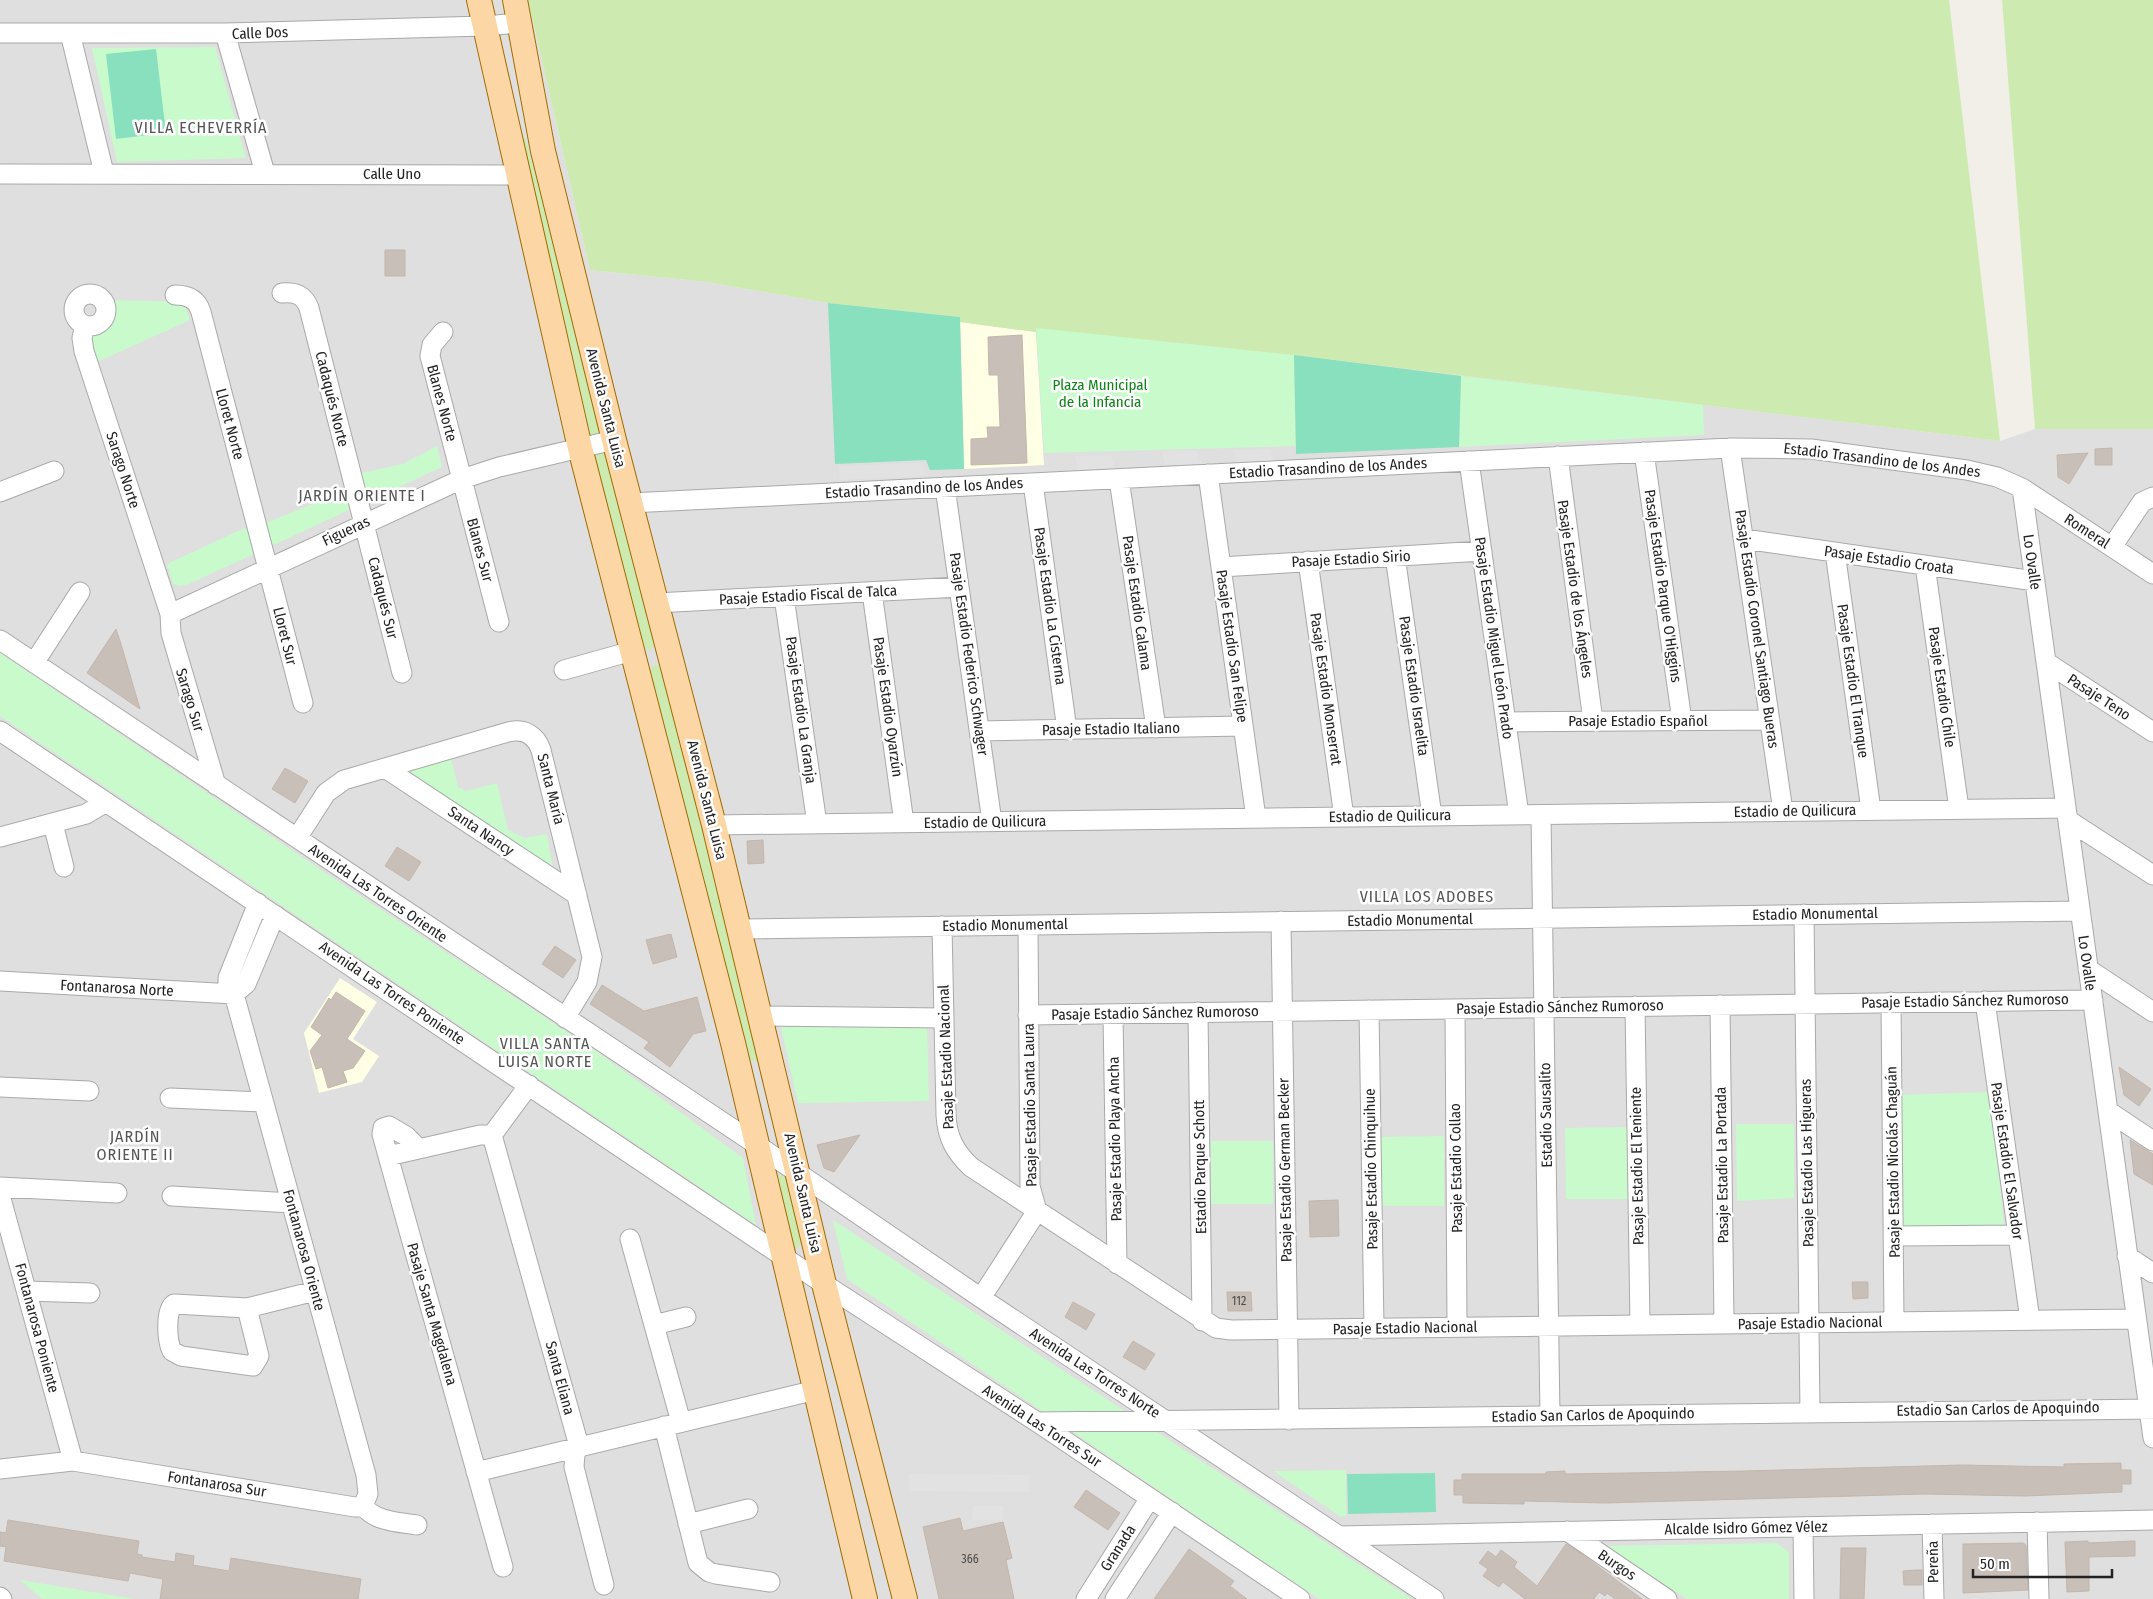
<svg xmlns="http://www.w3.org/2000/svg" width="2153" height="1599" viewBox="0 0 2153 1599" font-family="'Fira Sans Condensed',sans-serif">
<rect width="100%" height="100%" fill="#f2efe9"/>
<path fill="#e0dfdf" d="M0 0H528L590 270 707 282 828 303 1294 355 2000 441 2035 429H2153V1599H0Z"/>
<path fill="#ffffe5" d="M960 322 1036 332 1044 465 964 469Z
M340 978 377 1002 353 1039 379 1056 362 1082 319 1093 304 1033Z"/>
<path fill="#cdebb0" d="M528 0H1949L2000 441 1294 355 1295 392 1045 450 1036 332 960 322V317L828 303 707 282 590 270Z
M2002 0H2153V429H2035Z
M496 44 504 53 514 110 528 146 653 633 655 645 650 650 645 648 638 633 548 296 509 122Z
M660 664 760 1061 748 1060 649 670 653 666Z
M779 1175 785 1177 788 1182 801 1243 795 1250 789 1246 771 1177Z"/>
<path fill="#c8facc" d="M215 47 246 158 117 162 92 48Z
M112 300 184 302 190 320 95 363 87 339 105 329Z
M1036 328 1294 355 1296 446 1044 453Z
M1461 376 1703 405 1704 435 1459 447Z
M437 446 442 467 189 584 180 586 173 584 167 564 240 530 263 524 360 485 357 474 403 464Z
M0 653 327 874 596 1051 743 1158 756 1225 0 716Z
M451 758 458 787 466 791 497 783 508 830 524 838 547 834 553 869 403 769Z
M780 1023H927L929 1101 798 1103Z
M1990 1092 2004 1226H1899L1898 1095Z
M1736 1124H1794V1198L1737 1201Z
M1632 1127V1199H1566L1565 1128Z
M1444 1136V1206H1377L1376 1137Z
M1211 1141H1273V1204H1211Z
M833 1220 1412 1599H1319L847 1279Z
M1346 1470V1516L1341 1517 1273 1471Z
M1776 1543 1789 1552V1599H1687L1605 1546Z
M20 1580 135 1599H42Z"/>
<path fill="#88e0be" d="M156 49 166 133 116 139 106 54Z
M828 303 960 317 964 469 930 470 926 460 835 464Z
M1294 355 1461 376 1459 447 1296 454Z
M1435 1473 1436 1512 1348 1514 1347 1474Z"/>
<path fill="#e2e2e2" d="M1270 449 1274 460 1237 463 1234 450Z
M1196 450 1202 466H1165L1162 452Z
M1111 455 1115 468 1078 470 1075 456Z
M923 463 924 470 929 476 839 480V466Z
M909 1474 1029 1475V1492L909 1491Z
M973 1506H1003V1520H972Z"/>
<path fill="#c7bfb8" stroke="#c4b6ab" d="M385 250H405V276H385Z
M1022 335 1027 463 971 465V439L988 438 987 427H1000L998 375H989L988 337Z
M2112 448V465H2095V449Z
M2088 453 2069 484 2058 477 2057 455Z
M116 629 121 644 140 709 87 673Z
M285 768 308 781 295 803 272 789Z
M763 840 764 863 748 864 747 841Z
M397 847 421 862 409 881 385 866Z
M671 934 677 957 653 964 646 940Z
M555 946 576 960 563 978 542 964Z
M602 985 644 1011 697 997 706 1031 693 1034 670 1067 644 1048 649 1042 590 1004Z
M336 992 365 1011 347 1039 365 1051 353 1068 343 1071 347 1082 328 1088 322 1067 316 1069 310 1051 322 1035 311 1027 329 998 331 1000Z
M2119 1067 2151 1089 2139 1106 2124 1095Z
M860 1135 834 1172 824 1168 817 1145Z
M2130 1140 2153 1154V1185L2134 1174Z
M1338 1200 1339 1236 1310 1237 1309 1201Z
M1852 1282H1868V1298L1853 1299Z
M1227 1292H1251L1252 1311H1228Z
M1073 1302 1095 1314 1086 1330 1065 1317Z
M1133 1341 1155 1354 1145 1370 1123 1357Z
M2121 1463V1470H2131V1484H2122V1492L2025 1496 1925 1494 1605 1503 1524 1501V1504L1463 1503V1495H1454V1480H1462V1474H1546V1472L1565 1471V1474L1745 1471 1962 1465 2064 1467V1464Z
M1086 1490 1120 1513 1108 1530 1074 1507Z
M960 1518 963 1531 1003 1522 1012 1558 1006 1560 1014 1599H939L923 1527Z
M8 1520 139 1541 137 1554 142 1555V1557L175 1562 176 1553 194 1556 193 1565 229 1571 231 1558 361 1579 358 1599H160L163 1579 130 1573 128 1581 4 1561 6 1547 0 1546V1532L6 1533Z
M2088 1541V1543L2135 1541V1556L2089 1557V1591L2067 1592 2065 1542Z
M2023 1543 2026 1545 2028 1590 1963 1593V1544Z
M1566 1544 1580 1553 1642 1599H1615L1607 1593 1605 1596 1599 1592 1594 1599H1525L1503 1582 1499 1587 1483 1576 1488 1569 1479 1563 1488 1551 1496 1557 1501 1550 1517 1562 1514 1567 1537 1586Z
M1841 1548H1866L1864 1599H1840Z
M1189 1549 1234 1581 1230 1586 1247 1599H1154Z
M1916 1570H1922V1585H1904L1903 1571Z"/>
<g fill="none" stroke-linecap="round" stroke-linejoin="round">
<defs>
<path id="minor" d="M0 33H225L485 26 519 23
M70 33 104 173
M225 33 265 173
M0 174 518 175
M282 293C296 292 304 295 309 308L402 673
M74 310a16 16 0 1 1 32 0a16 16 0 1 1-32 0Z
M175 295C188 295 197 299 201 312L303 703
M85 326 82 338 84 351 170 614 171 633 216 785
M443 332 432 345 430 356 499 622
M1730 448 1783 811
M1644 452 1682 721
M1558 456 1593 721
M1469 461 1519 815
M1208 474 1256 818
M1119 479 1156 728
M1033 483 1067 730
M945 487 992 822
M2022 488 2153 1438
M0 492 54 471
M630 503 1730 448 1811 449 1967 470 1997 477 2022 488 2153 574
M1744 539 2035 581
M2112 547 2142 502 2153 497
M1835 552 1871 810
M1395 556 1432 816
M1308 561 1344 817
M1925 565 1959 809
M1221 567 1482 551
M872 592 904 823
M784 597 817 824
M656 603 959 587
M170 614 462 479 499 467 614 440
M0 640 757 1145 981 1298 1434 1599
M2046 662 2153 732
M34 663 80 592
M564 670 632 651
M1506 722 1770 720
M0 731 824 1284 1037 1422 1300 1599
M979 731 1243 726
M385 768 577 895
M1541 815 1550 1416
M2068 820 2153 875
M53 824 64 867
M714 825 2066 808
M0 837 86 814 106 802
M297 838 326 793 344 780 508 732C524 728 536 735 541 750L592 957 587 982 565 1018
M258 903 228 978V984L234 994 366 1475 368 1494 363 1506
M1804 914 1810 1412
M1281 921 1289 1420
M942 926 946 1115C947 1137 955 1152 971 1167L1216 1328 1231 1330 2136 1319
M739 929 2080 911
M2088 969 2153 1012
M0 981 234 994 246 984 275 915
M1985 1001 2030 1320
M1891 1002 1894 1322
M1720 1005 1724 1324
M1635 1006 1640 1325
M1455 1009 1457 1327
M1369 1010 1374 1329
M1198 1012 1202 1321
M1113 1014 1117 1264
M1028 1015 2093 1000
M761 1016 944 1018
M0 1087 89 1091
M170 1098 263 1102
M2108 1111 2153 1141
M492 1135 579 1446
M492 1135 529 1085
M419 1149 406 1136 389 1126 383 1128 382 1134 388 1156 503 1567
M388 1156 480 1135H492
M0 1187 117 1193
M0 1195 73 1461
M172 1196 291 1203
M1894 1236 2018 1235
M630 1239 681 1422
M2127 1256 2153 1273
M27 1291 90 1293
M981 1298 1037 1211 1030 1186 1028 925
M247 1308 259 1356 253 1366 181 1356 172 1351C167 1341 165 1311 174 1304L247 1308 315 1291
M654 1325 686 1317
M1037 1422 2153 1409
M664 1426 698 1563 709 1572 716 1574 770 1582
M579 1446 575 1454 574 1467 604 1585
M0 1469 73 1461 355 1507 363 1506
M476 1472 816 1390
M363 1506C376 1522 398 1522 417 1525
M2037 1522 2039 1599
M688 1524 748 1509
M1932 1524 1934 1599
M1803 1527 1804 1599
M1567 1531 1667 1599
M1339 1536 2153 1520
M0 1597 2 1599
M1086 1599 1150 1498
M1115 1599 1172 1512"/>
<path id="major" d="M479 0 580 448 733 1043 865 1599
M515 0 543 151 614 440 714 825 824 1284 905 1599"/>
</defs>
<use href="#minor" stroke="#a9a9a9" stroke-width="21"/>
<use href="#major" stroke="#a06b00" stroke-width="26"/>
<use href="#minor" stroke="#fff" stroke-width="19"/>
<use href="#major" stroke="#fcd6a4" stroke-width="24"/>
</g>
<g text-anchor="middle" stroke-width="5" stroke-linejoin="round" paint-order="stroke">
<g font-size="12" fill="#4b4948">
<text x="1239" y="1305">112</text>
<text x="970" y="1563">366</text>
</g>
<g font-size="15" fill="#222" stroke="#fff">
<text transform="translate(260 33) rotate(-2)" y="5">Calle Dos</text>
<text x="392" y="179">Calle Uno</text>
<text transform="translate(332 399) rotate(76)" y="5">Cadaqués Norte</text>
<text transform="translate(442 403) rotate(75)" y="5">Blanes Norte</text>
<text transform="translate(606 408) rotate(76)" y="5">Avenida Santa Luisa</text>
<text transform="translate(230 424) rotate(75)" y="5">Lloret Norte</text>
<text transform="translate(1882 460) rotate(7)" y="5">Estadio Trasandino de los Andes</text>
<text transform="translate(1328 468) rotate(-3)" y="5">Estadio Trasandino de los Andes</text>
<text transform="translate(123 470) rotate(72)" y="5">Sarago Norte</text>
<text transform="translate(924 488) rotate(-3)" y="5">Estadio Trasandino de los Andes</text>
<text transform="translate(346 531) rotate(-25)" y="5">Figueras</text>
<text transform="translate(2087 531) rotate(33)" y="5">Romeral</text>
<text transform="translate(480 550) rotate(75)" y="5">Blanes Sur</text>
<text transform="translate(1351 559) rotate(-3)" y="5">Pasaje Estadio Sirio</text>
<text transform="translate(1889 560) rotate(8)" y="5">Pasaje Estadio Croata</text>
<text transform="translate(2032 562) rotate(82)" y="5">Lo Ovalle</text>
<text transform="translate(1663 586) rotate(82)" y="5">Pasaje Estadio Parque O'Higgins</text>
<text transform="translate(1575 589) rotate(82)" y="5">Pasaje Estadio de los Ángeles</text>
<text transform="translate(808 595) rotate(-3)" y="5">Pasaje Estadio Fiscal de Talca</text>
<text transform="translate(383 598) rotate(76)" y="5">Cadaqués Sur</text>
<text transform="translate(1137 603) rotate(82)" y="5">Pasaje Estadio Calama</text>
<text transform="translate(1050 606) rotate(82)" y="5">Pasaje Estadio La Cisterna</text>
<text transform="translate(1757 629) rotate(82)" y="5">Pasaje Estadio Coronel Santiago Bueras</text>
<text transform="translate(285 636) rotate(76)" y="5">Lloret Sur</text>
<text transform="translate(1494 638) rotate(82)" y="5">Pasaje Estadio Miguel León Prado</text>
<text transform="translate(1232 646) rotate(82)" y="5">Pasaje Estadio San Felipe</text>
<text transform="translate(969 654) rotate(82)" y="5">Pasaje Estadio Federico Schwager</text>
<text transform="translate(1853 681) rotate(82)" y="5">Pasaje Estadio El Tranque</text>
<text transform="translate(1414 686) rotate(82)" y="5">Pasaje Estadio Israelita</text>
<text transform="translate(1942 687) rotate(82)" y="5">Pasaje Estadio Chile</text>
<text transform="translate(1326 689) rotate(82)" y="5">Pasaje Estadio Monserrat</text>
<text transform="translate(2099 697) rotate(33)" y="5">Pasaje Teno</text>
<text transform="translate(190 700) rotate(73)" y="5">Sarago Sur</text>
<text transform="translate(888 707) rotate(82)" y="5">Pasaje Estadio Oyarzún</text>
<text transform="translate(801 710) rotate(82)" y="5">Pasaje Estadio La Granja</text>
<text x="1638" y="726">Pasaje Estadio Español</text>
<text transform="translate(1111 729) rotate(-1)" y="5">Pasaje Estadio Italiano</text>
<text transform="translate(551 789) rotate(76)" y="5">Santa María</text>
<text transform="translate(707 800) rotate(76)" y="5">Avenida Santa Luisa</text>
<text transform="translate(1795 811) rotate(-1)" y="5">Estadio de Quilicura</text>
<text transform="translate(1390 816) rotate(-1)" y="5">Estadio de Quilicura</text>
<text transform="translate(985 822) rotate(-1)" y="5">Estadio de Quilicura</text>
<text transform="translate(481 831) rotate(34)" y="5">Santa Nancy</text>
<text transform="translate(378 893) rotate(34)" y="5">Avenida Las Torres Oriente</text>
<text transform="translate(1815 914) rotate(-1)" y="5">Estadio Monumental</text>
<text transform="translate(1410 920) rotate(-1)" y="5">Estadio Monumental</text>
<text transform="translate(1005 925) rotate(-1)" y="5">Estadio Monumental</text>
<text transform="translate(2087 963) rotate(82)" y="5">Lo Ovalle</text>
<text transform="translate(117 988) rotate(3)" y="5">Fontanarosa Norte</text>
<text transform="translate(392 993) rotate(34)" y="5">Avenida Las Torres Poniente</text>
<text transform="translate(1965 1001) rotate(-1)" y="5">Pasaje Estadio Sánchez Rumoroso</text>
<text transform="translate(1560 1007) rotate(-1)" y="5">Pasaje Estadio Sánchez Rumoroso</text>
<text transform="translate(1155 1013) rotate(-1)" y="5">Pasaje Estadio Sánchez Rumoroso</text>
<text transform="translate(946 1057) rotate(-92)" y="5">Pasaje Estadio Nacional</text>
<text transform="translate(1030 1105) rotate(-91)" y="5">Pasaje Estadio Santa Laura</text>
<text transform="translate(1546 1115) rotate(-91)" y="5">Estadio Sausalito</text>
<text transform="translate(1115 1139) rotate(-91)" y="5">Pasaje Estadio Playa Ancha</text>
<text transform="translate(2007 1161) rotate(82)" y="5">Pasaje Estadio El Salvador</text>
<text transform="translate(1893 1162) rotate(-91)" y="5">Pasaje Estadio Nicolás Chaguán</text>
<text transform="translate(1807 1163) rotate(-91)" y="5">Pasaje Estadio Las Higueras</text>
<text transform="translate(1722 1165) rotate(-91)" y="5">Pasaje Estadio La Portada</text>
<text transform="translate(1637 1166) rotate(-91)" y="5">Pasaje Estadio El Teniente</text>
<text transform="translate(1200 1167) rotate(-91)" y="5">Estadio Parque Schott</text>
<text transform="translate(1456 1168) rotate(-91)" y="5">Pasaje Estadio Collao</text>
<text transform="translate(1371 1169) rotate(-91)" y="5">Pasaje Estadio Chinquihue</text>
<text transform="translate(1285 1170) rotate(-91)" y="5">Pasaje Estadio German Becker</text>
<text transform="translate(803 1193) rotate(77)" y="5">Avenida Santa Luisa</text>
<text transform="translate(304 1250) rotate(75)" y="5">Fontanarosa Oriente</text>
<text transform="translate(432 1314) rotate(74)" y="5">Pasaje Santa Magdalena</text>
<text transform="translate(1810 1323) rotate(-1)" y="5">Pasaje Estadio Nacional</text>
<text transform="translate(37 1328) rotate(75)" y="5">Fontanarosa Poniente</text>
<text transform="translate(1405 1328) rotate(-1)" y="5">Pasaje Estadio Nacional</text>
<text transform="translate(1095 1373) rotate(33)" y="5">Avenida Las Torres Norte</text>
<text transform="translate(560 1378) rotate(75)" y="5">Santa Eliana</text>
<text transform="translate(1998 1409) rotate(-1)" y="5">Estadio San Carlos de Apoquindo</text>
<text transform="translate(1593 1415) rotate(-1)" y="5">Estadio San Carlos de Apoquindo</text>
<text transform="translate(1042 1426) rotate(33)" y="5">Avenida Las Torres Sur</text>
<text transform="translate(217 1484) rotate(9)" y="5">Fontanarosa Sur</text>
<text transform="translate(1746 1528) rotate(-1)" y="5">Alcalde Isidro Gómez Vélez</text>
<text transform="translate(1118 1548) rotate(-57)" y="5">Granada</text>
<text transform="translate(1933 1562) rotate(-91)" y="5">Pereña</text>
<text transform="translate(1617 1565) rotate(34)" y="5">Burgos</text>
</g>
<g font-size="15" fill="#0c8416" stroke="#fff">
<text x="1100" y="390">Plaza Municipal<tspan x="1100" dy="17">de la Infancia</tspan></text>
</g>
<g font-size="16" letter-spacing="1" fill="#555" stroke="#fff">
<text x="201" y="133">VILLA ECHEVERRÍA</text>
<text x="362" y="501">JARDÍN ORIENTE I</text>
<text x="1427" y="902">VILLA LOS ADOBES</text>
<text x="545" y="1049">VILLA SANTA<tspan x="545" dy="18">LUISA NORTE</tspan></text>
<text x="135" y="1142">JARDÍN<tspan x="135" dy="18">ORIENTE II</tspan></text>
</g>
</g>
<path d="M1973 1569v8h139v-8" fill="none" stroke="#222222" stroke-width="2.5"/>
<text x="1980" y="1569" font-size="15" fill="#222222" stroke="#ffffff" stroke-width="4" paint-order="stroke">50 m</text>
</svg>
